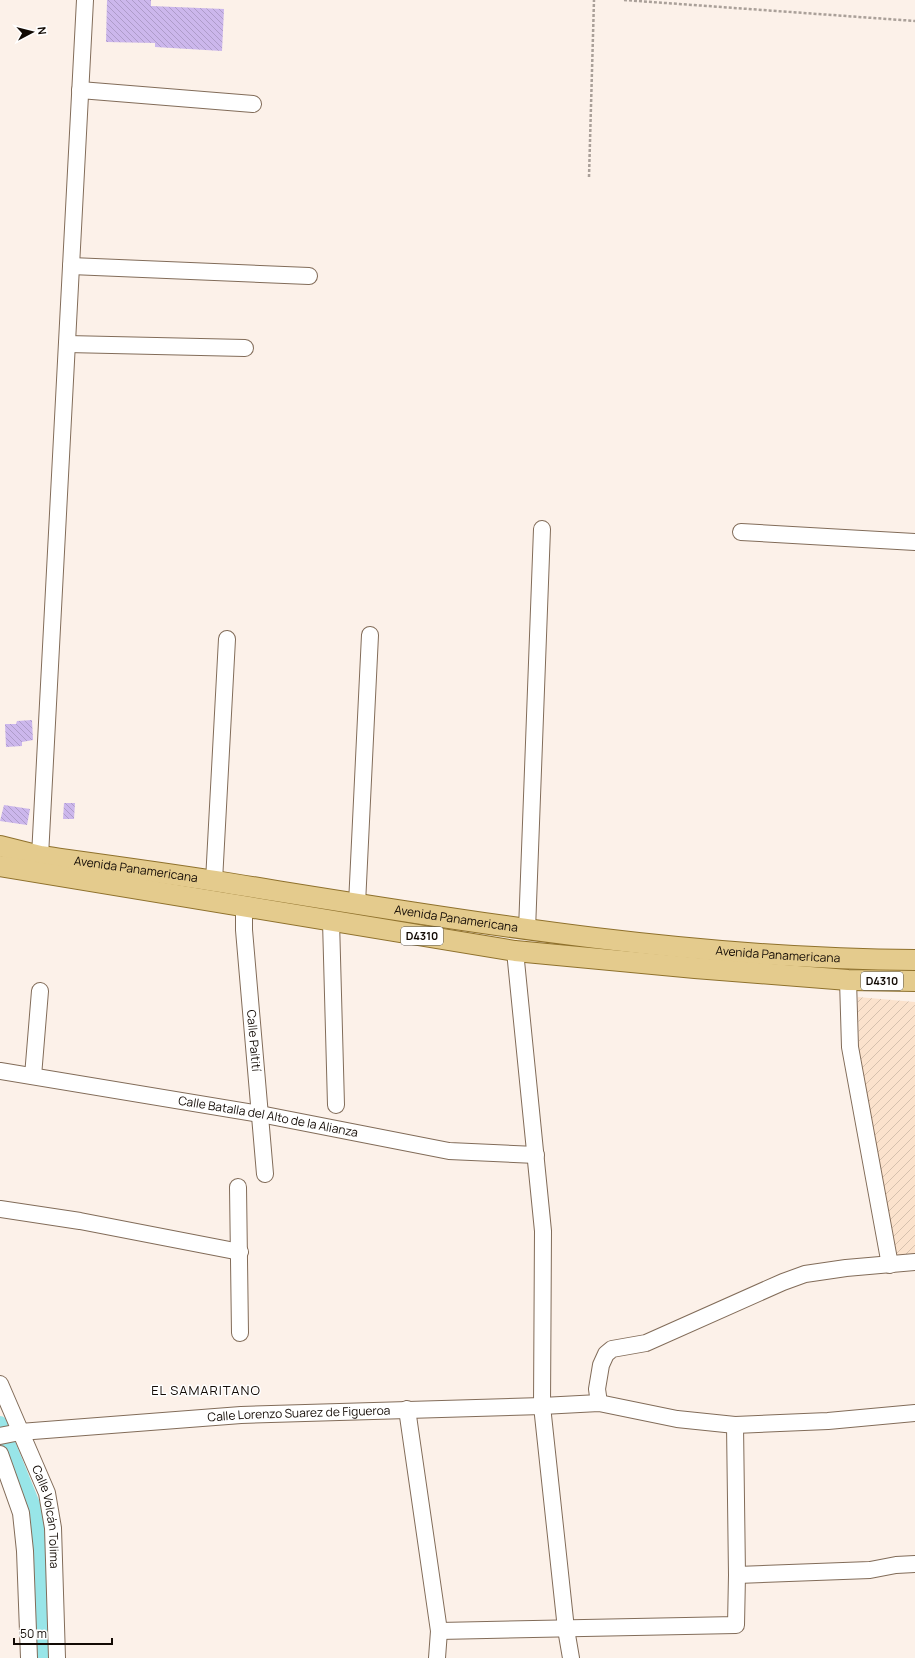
<svg xmlns="http://www.w3.org/2000/svg" width="915" height="1658" viewBox="0 0 915 1658" font-family="Manrope,sans-serif">
<defs>
<pattern id="industrial-furrows" width="10" height="10" patternUnits="userSpaceOnUse"><rect width="10" height="10" fill="#fbe2cc"/><path d="M-1 1l2-2M0 10L10 0M9 11l2-2" fill="none" stroke="#d6c1ae"/></pattern>
<pattern id="building-back-hatch" width="6" height="6" patternUnits="userSpaceOnUse"><rect width="6" height="6" fill="#ccb7ec"/><path d="M-1 5l2 2M0 0l6 6M5-1l2 2" fill="none" stroke="#ae9cc9"/></pattern>
</defs>
<rect width="100%" height="100%" fill="#fcf1e9"/>
<path fill="url(#industrial-furrows)" d="M858 997 915 1002V1254L894 1257 859 1065Z"/>
<g fill="none" stroke-linecap="round" stroke-linejoin="round">
<path stroke="#98e5e8" stroke-width="14" d="M0 1423 37 1514 44 1658"/>
</g>
<path fill="url(#building-back-hatch)" d="M107 0H151V6L224 9 222 51 155 47V43L106 42Z
M32 720 33 740 22 742V746L6 747 5 724H16L17 721Z
M64 803H75L74 819H63Z
M4 805 30 809 27 825 0 821Z"/>
<g fill="none" stroke-linecap="round" stroke-linejoin="round">
<defs>
<g id="minor">
<path d="M80 90 253 104"/>
<path d="M71 266 309 276"/>
<path d="M67 344 245 348"/>
<path d="M741 532 915 542"/>
<path d="M40 856 85 0"/>
<path d="M214 881 227 639"/>
<path d="M357 904 370 635"/>
<path id="s1" d="M244 907V930L265 1174"/>
<path d="M331 921 336 1105"/>
<path d="M527 930 542 529"/>
<path d="M515 951 543 1231 542 1406 566 1629 571 1658"/>
<path d="M848 980 850 1047 890 1265"/>
<path id="s2" d="M0 1071 260 1114 449 1151 536 1155"/>
<path d="M33 1076 40 991"/>
<path d="M238 1187 240 1333"/>
<path d="M0 1209 80 1221 240 1252"/>
<path id="s3" d="M0 1384 47 1493 53 1528 57 1658"/>
<path d="M599 1403 597 1389 601 1365 606 1354 612 1349 646 1343 783 1282 805 1274 846 1268 915 1262"/>
<path d="M407 1409 439 1631 437 1658"/>
<path id="s4" d="M0 1436 20 1432 241 1415 542 1406 599 1403 677 1419 735 1425 828 1421 915 1413"/>
<path d="M0 1454 21 1513 25 1551 29 1658"/>
<path d="M737 1575 870 1570 896 1565 915 1564"/>
<path d="M439 1631 736 1625 737 1575 735 1425"/>
</g>
<g id="major">
<path id="s5" d="M0 846 40 856C98 864 157 872 215 881 447 918 679 959 915 960"/>
<path d="M0 866 515 951 695 968 848 980 915 981"/>
</g>
</defs>
<use href="#minor" stroke="#826c59" stroke-width="18"/>
<use href="#major" stroke="#8f712c" stroke-width="22"/>
<path stroke="#aaa099" stroke-width="2.5" stroke-dasharray="3 2" stroke-linecap="butt" d="M624 0 915 21
M589 177 594 0"/>
<use href="#minor" stroke="#fff" stroke-width="16"/>
<use href="#major" stroke="#e4cb8d" stroke-width="20"/>
</g>
<g text-anchor="middle" stroke-width="3" stroke-linejoin="round" paint-order="stroke">
<g fill="#fff" stroke="#59544f" stroke-width="1">
<rect x="401" y="927" width="42" height="18" rx="3"/>
<rect x="861" y="972" width="42" height="18" rx="3"/>
</g>
<g font-size="11" font-weight="bold" fill="#120a04">
<text x="422" y="940">D4310</text>
<text x="882" y="985">D4310</text>
</g>
<g font-size="12" fill="#120a04" stroke="#fff">
<text dy="4" stroke="none"><textPath href="#s5" startOffset="138">Avenida Panamericana</textPath></text>
<text dy="4" stroke="none"><textPath href="#s5" startOffset="462">Avenida Panamericana</textPath></text>
<text dy="4" stroke="none"><textPath href="#s5" startOffset="786">Avenida Panamericana</textPath></text>
<text dy="4" stroke="none"><textPath href="#s1" startOffset="134">Calle Paitití</textPath></text>
<text dy="4" stroke="none"><textPath href="#s2" startOffset="272">Calle Batalla del Alto de la Alianza</textPath></text>
<text dy="4" stroke="none"><textPath href="#s4" startOffset="300">Calle Lorenzo Suarez de Figueroa</textPath></text>
<text dy="4" stroke="none"><textPath href="#s3" startOffset="142">Calle Volcán Tolima</textPath></text>
</g>
<g font-size="13" letter-spacing="1" fill="#120a04" stroke="#fff">
<text x="206" y="1395">EL SAMARITANO</text>
</g>
</g>
<g transform="translate(32 32) rotate(83)" stroke="#ffffff" stroke-width="3" paint-order="stroke">
<path d="M0-3L7 15L0 10L-7 15Z" fill="#120a04"/>
<text y="-6" font-size="11" font-weight="bold" text-anchor="middle" fill="#120a04">N</text>
</g>
<path d="M14 1638v6h98v-6" fill="none" stroke="#120a04" stroke-width="2"/>
<text x="20" y="1638" font-size="12" fill="#120a04" stroke="#ffffff" stroke-width="3" paint-order="stroke">50 m</text>
</svg>
